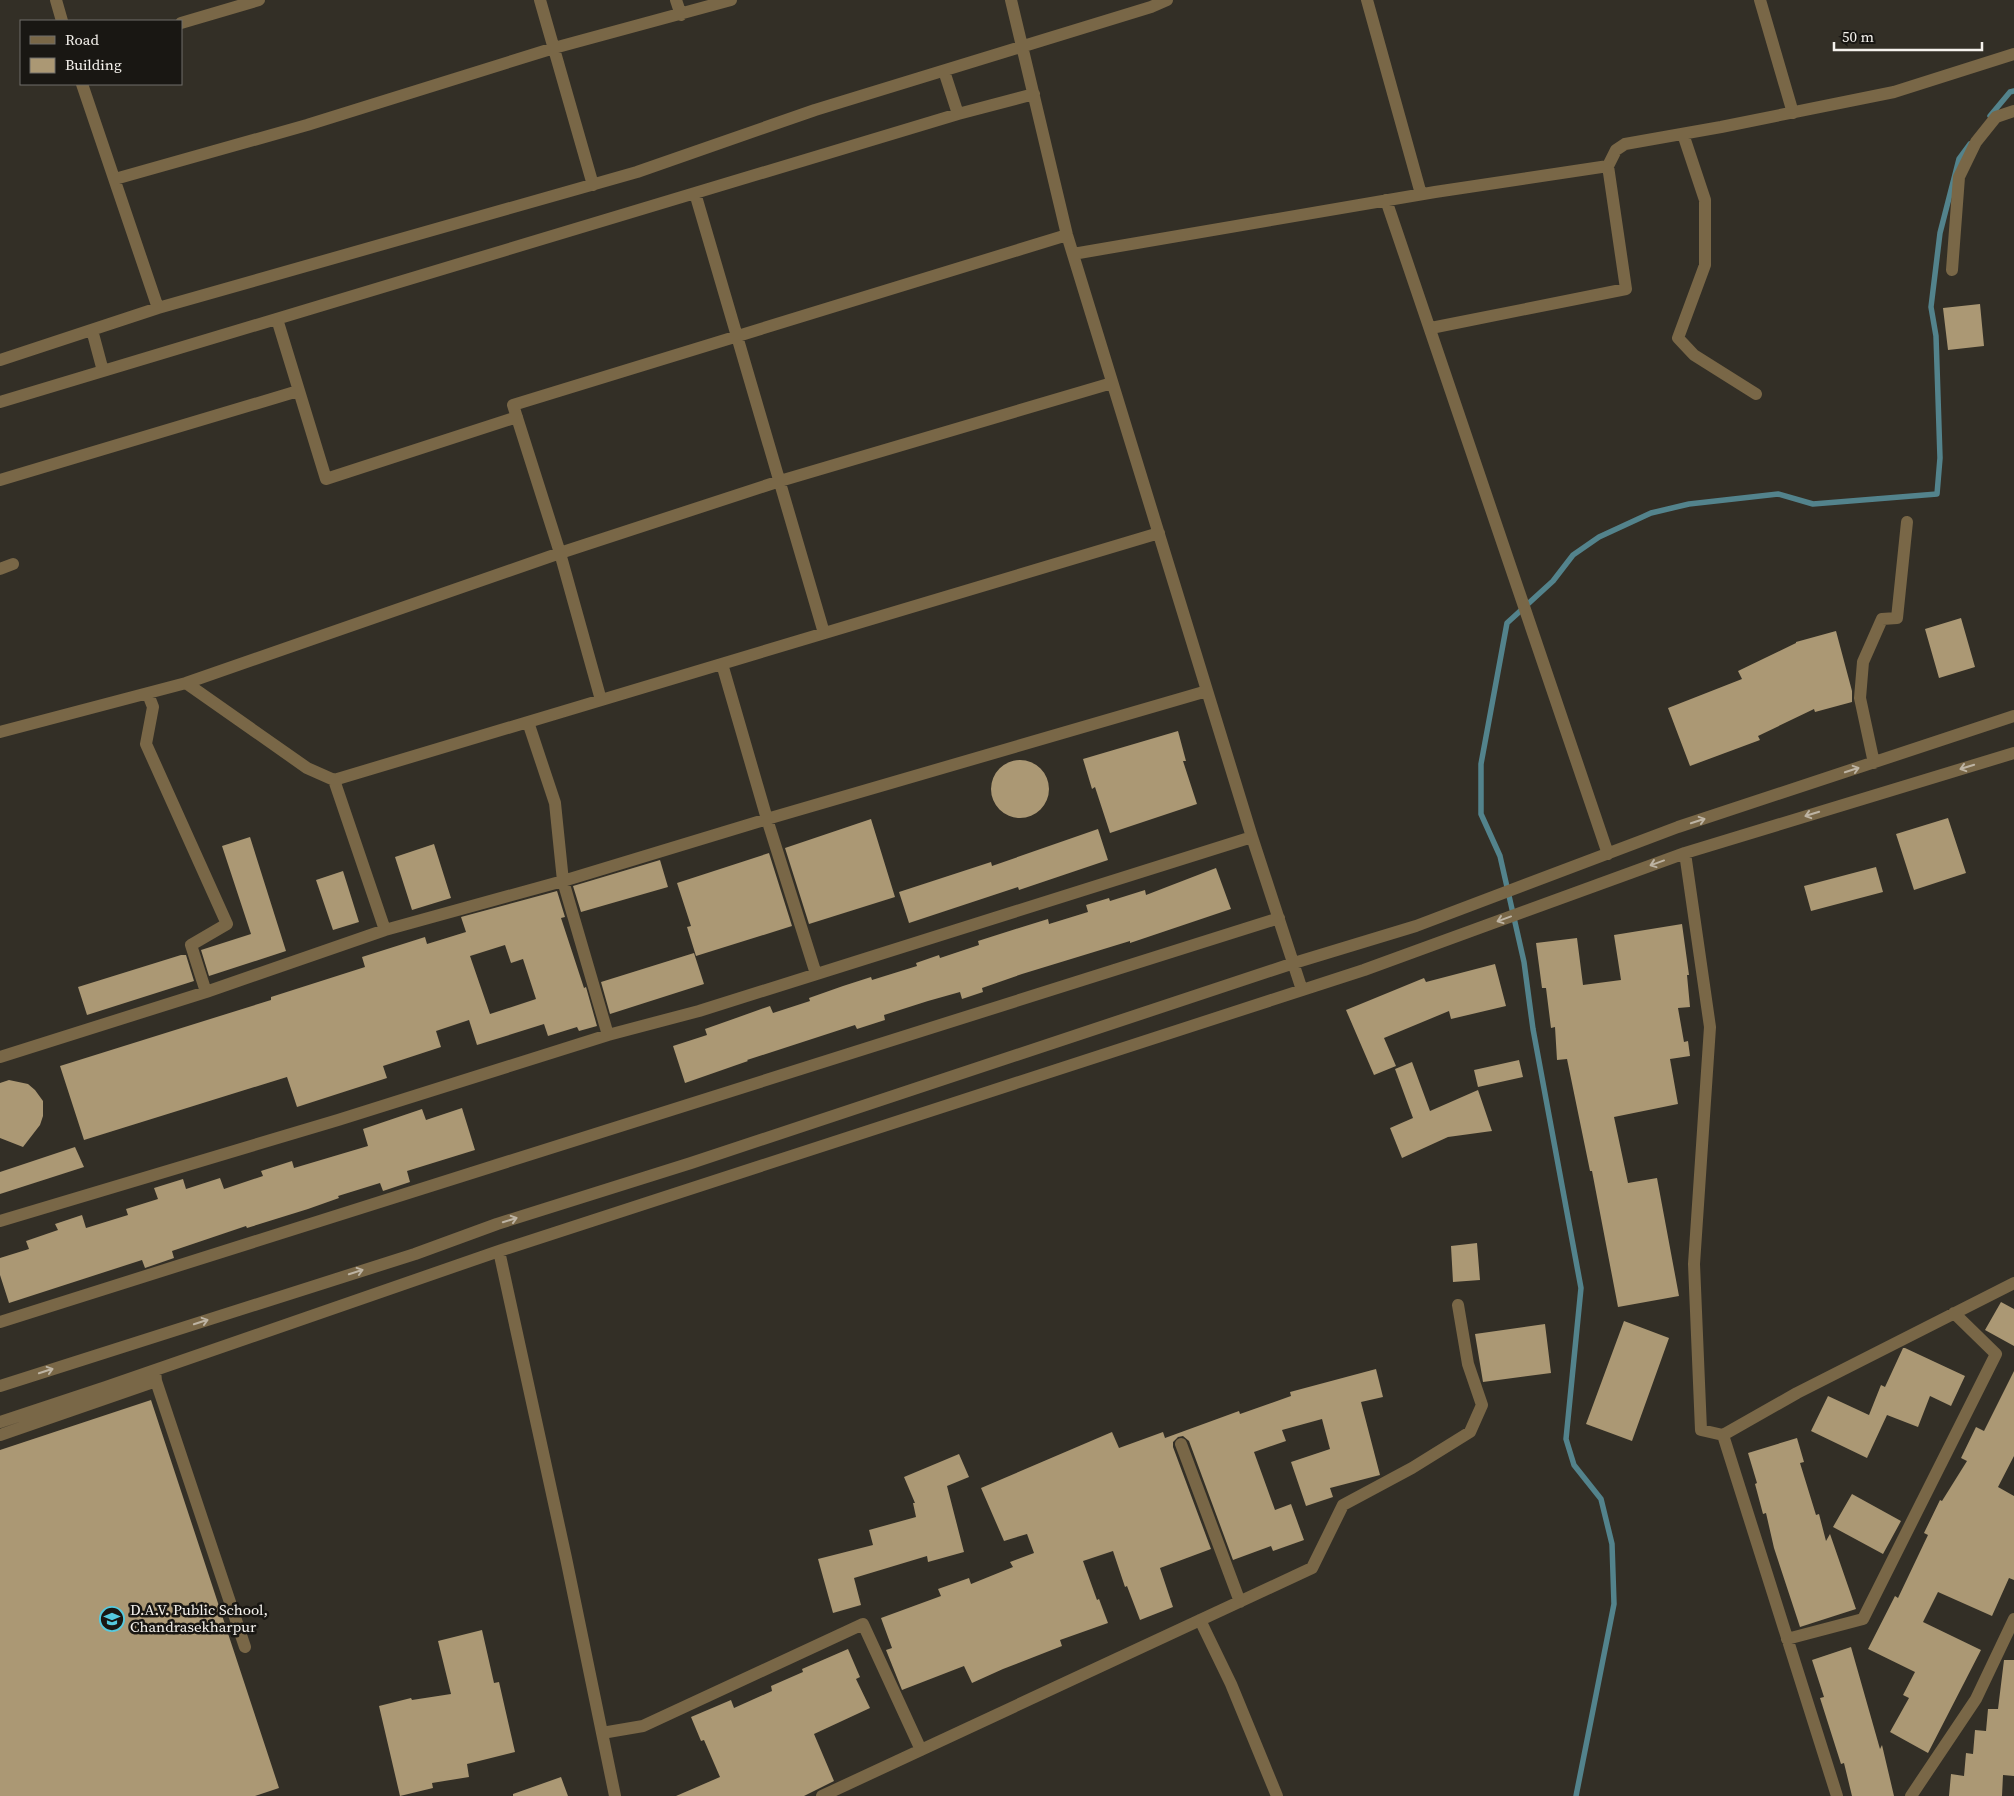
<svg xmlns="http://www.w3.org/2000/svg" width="2014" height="1796" viewBox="0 0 2014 1796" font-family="'Source Serif 4',serif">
<rect width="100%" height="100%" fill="#332f26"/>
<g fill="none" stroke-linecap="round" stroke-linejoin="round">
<path stroke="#53838c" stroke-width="5.5" d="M1990 116 2010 92 2014 91
M1576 1796 1614 1604 1612 1544 1601 1499 1574 1465 1566 1439 1581 1288 1533 1029 1524 962 1500 856 1481 814V764L1507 623 1553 581 1573 555 1599 537 1651 513 1689 504 1778 494 1813 504 1937 494 1940 458 1936 336 1931 307 1940 233 1959 159 1970 144"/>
</g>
<path fill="#ab9874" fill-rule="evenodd" d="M1980 304 1984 346 1948 350 1943 308Z
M1961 618 1975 667 1939 678 1925 629Z
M1836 631 1852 691V702L1815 712 1814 709 1758 736 1760 740 1690 766 1668 708 1742 679 1738 671 1796 643V642Z
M1178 731 1186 761H1183L1197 804 1110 833 1095 787 1092 789 1083 759Z
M991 789a29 29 0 1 1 58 0a29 29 0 1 1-58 0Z
M1948 818 1966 873 1914 890 1896 834Z
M871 819 895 897 809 924 785 848Z
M1098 829 1108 860 1019 890 1018 887 909 923 899 892 991 862 992 866Z
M250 837 286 951 209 976 201 950 251 934 222 846Z
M434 844 451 898 412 910 395 857Z
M769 853 792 926 696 956 687 927 691 926 677 883Z
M660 860 668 887 581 912 573 886Z
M1876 867 1883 892 1811 911 1804 886Z
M1216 868 1231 909 1130 943V941L1022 974 982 988 983 992 962 999 960 992 928 1001 884 1015 885 1020 857 1029 855 1025 747 1060 748 1061 685 1083 673 1046 707 1035 705 1029 770 1006 773 1013 810 1001 809 998 843 986 871 977 872 980 917 966 916 963 939 955 940 958 979 945 978 941 1019 928 1048 919 1049 924 1088 912 1086 905 1109 898 1110 901 1145 890 1146 895Z
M343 871 359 922 333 930 316 880Z
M557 891 565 917 561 918 584 988 586 987 597 1026 579 1031 577 1027 548 1036 544 1024 477 1045 469 1020 436 1031 441 1047 383 1066 387 1078 297 1107 287 1077 84 1140 60 1066 271 1000V997L365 967 362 957 425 937 427 944 466 932 461 917ZM505 945 511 963 523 959 536 999 490 1014 470 956Z
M1682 924 1689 975H1687L1690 1007 1678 1008 1684 1042 1688 1041 1690 1056 1670 1059 1678 1104 1614 1117 1628 1183 1657 1178 1679 1296 1618 1307 1592 1171H1590L1567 1059 1557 1060 1555 1027 1551 1028 1546 988H1542L1536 943 1577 938 1583 985 1621 980 1614 935Z
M694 953 704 984 610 1014 601 982Z
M181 955H186L194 981 87 1015 78 987Z
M1495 964 1506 1006 1451 1019 1449 1011 1384 1038 1396 1066 1374 1075 1346 1010 1424 978 1426 982Z
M1519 1060 1523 1077 1478 1087 1474 1070Z
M1412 1062 1430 1111 1478 1090 1492 1131 1448 1137 1402 1158 1390 1128 1413 1118 1395 1069Z
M9 1080 28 1084 35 1090 43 1101V1116L40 1125 23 1147 0 1138V1083Z
M462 1108 475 1150 407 1171 410 1182 383 1191 380 1183 338 1196 339 1198 308 1209 247 1228 246 1226 172 1251 174 1258 145 1268 142 1260 9 1303 0 1275V1258L29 1249 26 1241 58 1230 55 1224 82 1215 86 1228 128 1215 126 1209 158 1199 154 1188 183 1179 186 1189 220 1178 224 1189 263 1176 261 1171 292 1161 294 1168 368 1146 363 1129 422 1109 426 1120Z
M75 1147 84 1167 0 1194V1172Z
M1477 1243 1480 1280 1453 1282 1451 1246Z
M2001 1302 2014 1309V1346L1985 1330Z
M1624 1321 1669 1338 1632 1441 1586 1424Z
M1545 1324 1551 1373 1483 1382 1475 1334Z
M1903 1348H1905L1965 1376 1951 1406 1930 1396 1918 1427 1887 1415 1867 1458 1811 1431 1828 1396 1869 1415 1881 1385 1885 1387Z
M1376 1369 1383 1397 1361 1402 1380 1475 1330 1488 1333 1497 1306 1506 1291 1462 1330 1449 1322 1419 1282 1430 1286 1441 1254 1452 1275 1510 1291 1504 1304 1540 1273 1551 1271 1546 1233 1560 1189 1441 1183 1436 1178 1437 1173 1442V1447L1211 1549 1160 1568 1173 1607 1140 1620 1127 1586 1125 1587 1113 1551 1083 1561 1097 1600 1099 1599 1108 1623 1060 1640 1062 1646 1003 1669 972 1683 964 1666 902 1690 886 1650 892 1648 881 1618 941 1596 938 1589 969 1578 971 1584 1013 1567 1010 1562 1034 1553 1027 1534 1004 1541 981 1488 1112 1432 1119 1448 1163 1432 1165 1438 1239 1411 1240 1414 1291 1396 1290 1392Z
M2014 1371V1456L1998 1487 2014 1496V1580L2009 1578 1992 1616 1938 1592 1923 1622 1981 1650 1928 1753 1890 1732 1909 1698 1903 1695 1915 1672 1868 1649 1895 1596 1898 1598 1928 1535 1924 1533 1940 1500 1942 1501 1967 1461 1961 1458 1976 1427 1984 1431Z
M151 1400 279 1788 255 1796H0V1450Z
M1797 1438 1804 1462 1800 1463 1816 1515 1819 1514 1826 1541 1830 1534 1856 1609 1800 1627 1774 1548 1766 1513 1763 1514 1755 1484 1757 1483 1748 1453Z
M959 1454 969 1477 947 1486 964 1552 928 1562 927 1556 854 1578 861 1605 833 1613 818 1559 873 1545 869 1530 916 1517 913 1503H915L904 1477Z
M1852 1494 1901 1521 1883 1554 1833 1527Z
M482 1630 494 1683 499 1682 515 1752 467 1764 469 1777 432 1783 433 1788 400 1796 379 1706 411 1698 412 1700 451 1694 438 1641Z
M1851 1647 1880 1749 1882 1745 1894 1796H1852L1844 1763 1841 1764 1820 1698 1824 1697 1812 1660Z
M848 1649 860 1677 856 1679 870 1708 814 1734 834 1781 804 1796H676L720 1777 704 1740 701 1741 691 1717 731 1700 734 1708 772 1691 771 1686 803 1672 802 1669Z
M2004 1660H2014V1776L2003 1775 2002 1796H1949L1951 1774 1964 1776 1966 1753 1973 1754 1975 1730 1986 1731 1988 1709H1998Z
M561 1777 568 1796H513V1794Z"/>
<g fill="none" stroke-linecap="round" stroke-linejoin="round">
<path stroke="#796747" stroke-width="12" d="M56 0 62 21
M540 0 593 185
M676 0 681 15
M1011 0 1067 235 1252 837 1302 990
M1367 0 1421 194
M1760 0 1793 113
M181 23 259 0
M944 71 958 114
M82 84 158 308
M1683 134 1705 200V265L1678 338 1694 355 1756 394
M115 179 307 125 554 48 731 0
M695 193 824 633
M1386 200 1608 854
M1073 254 1435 192 1608 166 1616 150 1625 144 1721 127 1894 92 2014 54
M1952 270 1959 177 1976 142 1996 117 2014 111
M277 319 326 479 517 417
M1431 328 1626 289 1608 166
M92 330 103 371
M0 360 158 308 637 172 815 110 1151 7 1167 0
M0 402 958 114 1034 94
M0 480 298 391
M0 569 13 564
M722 664 767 819 816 974
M186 683 307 768 334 780 1159 533
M601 700 560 553 513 405 1067 235
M528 722 555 803 563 881 608 1035
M0 732 186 683 560 553 780 481 1112 383
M1874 763 1860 698 1863 662 1882 619 1897 618 1907 522
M1685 853 1710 1027 1694 1264 1701 1430 1723 1435 1797 1393 2014 1283
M385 930 563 881 767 819 1207 691
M206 992 385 930 334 780
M0 1057 206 992 191 945 227 924 146 744 153 707 148 694
M0 1221 338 1120 608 1035 699 1011 1252 837
M499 1251 566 1558 615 1796
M0 1322 1279 918
M155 1370 156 1381 245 1647
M0 1386 415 1254 497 1224 691 1163 1294 963 1416 926 1678 827 2014 716
M0 1422 106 1387 499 1251 1364 970 1685 853 2014 753
M0 1435 156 1381
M1723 1435 1837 1796
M1181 1444 1240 1602
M1200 1620 1231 1684 1277 1796
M1787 1639 1863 1619 1996 1354 1954 1313
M602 1733 643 1726 863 1624 921 1750
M822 1796 1312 1568 1343 1505 1412 1468 1470 1432 1482 1405 1468 1364 1458 1305
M1911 1796 1976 1699 2014 1619"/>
</g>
<defs><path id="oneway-shaft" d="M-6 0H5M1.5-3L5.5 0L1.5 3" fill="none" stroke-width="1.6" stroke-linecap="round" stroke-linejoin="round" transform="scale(1.25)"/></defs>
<g stroke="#bdb3a2">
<use href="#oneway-shaft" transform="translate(1967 767) rotate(163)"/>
<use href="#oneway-shaft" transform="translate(1852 770) rotate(-18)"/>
<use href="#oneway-shaft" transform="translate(1812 814) rotate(163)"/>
<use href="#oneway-shaft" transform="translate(1698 821) rotate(-18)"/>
<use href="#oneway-shaft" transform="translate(1657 863) rotate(160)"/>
<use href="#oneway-shaft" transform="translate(1504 919) rotate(160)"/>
<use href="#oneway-shaft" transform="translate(510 1220) rotate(-17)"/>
<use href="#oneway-shaft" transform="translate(356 1272) rotate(-18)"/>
<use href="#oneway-shaft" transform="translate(201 1322) rotate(-18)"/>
<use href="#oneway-shaft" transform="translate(46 1371) rotate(-18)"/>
</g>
<defs>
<symbol id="school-ring" viewBox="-11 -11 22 22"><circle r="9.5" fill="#191713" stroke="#55cadf" stroke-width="1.5"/><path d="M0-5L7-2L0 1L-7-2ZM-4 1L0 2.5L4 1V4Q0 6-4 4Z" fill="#55cadf"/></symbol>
</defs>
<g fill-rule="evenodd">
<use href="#school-ring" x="98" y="1605" width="28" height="28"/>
</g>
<g text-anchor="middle" stroke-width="5" stroke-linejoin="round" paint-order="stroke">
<g font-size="15" fill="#f5f2ed" stroke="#191713" text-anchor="start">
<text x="130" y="1615">D.A.V. Public School,<tspan x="130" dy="17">Chandrasekharpur</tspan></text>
</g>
</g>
<rect x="20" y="20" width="162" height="65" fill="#191713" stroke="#716f6a"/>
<rect x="30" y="36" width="25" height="8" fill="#796747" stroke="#716f6a"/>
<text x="65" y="45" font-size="15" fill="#f5f2ed">Road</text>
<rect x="30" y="58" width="25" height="15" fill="#ab9874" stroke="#716f6a"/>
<text x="65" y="70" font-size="15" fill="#f5f2ed">Building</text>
<path d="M1834 42v8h148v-8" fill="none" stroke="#f5f2ed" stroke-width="2.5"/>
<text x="1842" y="42" font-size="15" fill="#f5f2ed" stroke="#191713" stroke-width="4" paint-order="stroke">50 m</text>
</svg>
